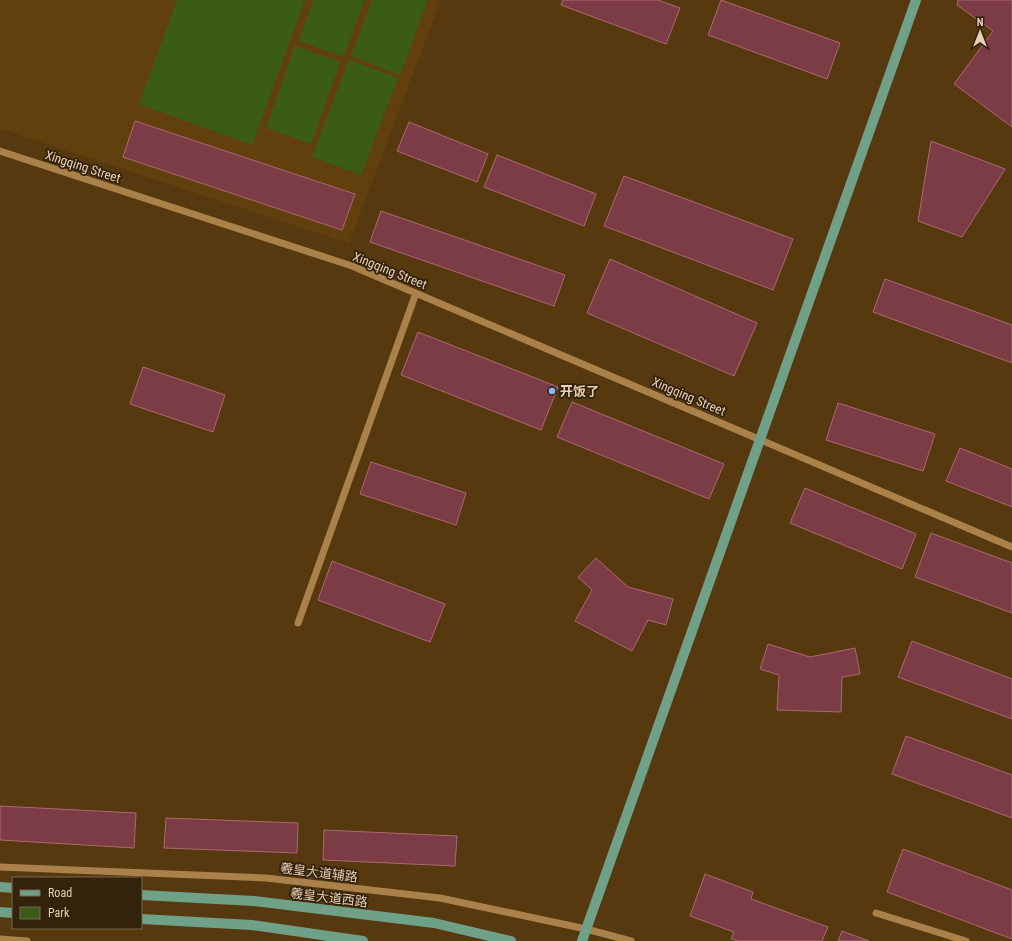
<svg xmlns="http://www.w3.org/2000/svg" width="1012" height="941" viewBox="0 0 1012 941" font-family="'Roboto Condensed','Noto Sans SC',sans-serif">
<rect width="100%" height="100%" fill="#56390e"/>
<path fill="#61400d" d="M0 0H441L349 243 0 129Z"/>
<path fill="#3a5c14" d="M177 0H305L252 145 139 104Z
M313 0H364L344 57 299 41Z
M372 0H428L400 75 351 56Z
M295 46 340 62 311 144 266 128Z
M349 60 398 78 361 175 312 157Z"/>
<path fill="#7b3c45" stroke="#ac6871" d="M563 0H658L680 8 666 44 561 5Z
M721 0 840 43 827 79 708 35Z
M958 0H1012V127L954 84 993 31 957 5Z
M135 121 355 194 342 230 123 157Z
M409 122 488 154 477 182 397 151Z
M931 141 1005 169 962 237 918 221Z
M497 155 596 194 584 226 484 187Z
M624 176 793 239 773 290 604 226Z
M381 211 565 275 554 306 370 242Z
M610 259 757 323 734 376 587 313Z
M885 279 1012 325V363L873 312Z
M418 332 558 387 541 430 401 375Z
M143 367 225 395 213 432 130 404Z
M572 402 724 464 709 499 557 437Z
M838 403 935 434 923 471 826 440Z
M960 448 1012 469V507L946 481Z
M371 462 466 493 456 525 360 494Z
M805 488 916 534 902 569 790 523Z
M931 533 1012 563V613L915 577Z
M596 558 628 587 673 599 666 625 648 620 632 651 575 621 592 590 578 577Z
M332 561 445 604 430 642 318 600Z
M912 641 1012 679V719L898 677Z
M768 644 810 657 855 648 860 674 842 677 841 712 777 710 779 675 760 669Z
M906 736 1012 775V818L892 774Z
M0 806 136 813 134 848 0 840Z
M166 818 298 823 297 853 164 848Z
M324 830 457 836 455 866 323 860Z
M903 849 1012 890V939L887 892Z
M705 874 753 892 751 899 828 927 822 941H738L731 939 734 932 690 916Z
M842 931 869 941H838Z"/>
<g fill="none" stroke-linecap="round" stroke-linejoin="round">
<path stroke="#aa804b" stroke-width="7" d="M0 151 352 266 1012 547
M298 623 416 293
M0 867 266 878 440 898 586 929 631 941
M876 913 966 941
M0 939 27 941"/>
<path stroke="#6fa189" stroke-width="10" d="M0 887 13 888
M141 895 254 901 434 923 511 941
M0 912 13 913
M141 919 252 925 363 941
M582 941 916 0"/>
</g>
<circle fill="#83bcfb" stroke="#33220c" stroke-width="1.5" cx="552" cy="391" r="4"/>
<g text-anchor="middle" stroke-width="3.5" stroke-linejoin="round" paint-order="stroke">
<g font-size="13" fill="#e6d0b5" stroke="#33220c">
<text transform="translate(83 166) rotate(18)" y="5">Xingqing Street</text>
<text transform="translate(390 270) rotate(22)" y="5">Xingqing Street</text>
<text transform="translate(689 396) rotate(23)" y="5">Xingqing Street</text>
<text transform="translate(319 872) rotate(7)" y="5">羲皇大道辅路</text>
<text transform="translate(329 897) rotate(7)" y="5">羲皇大道西路</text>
</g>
<g font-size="13" font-weight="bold" fill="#e6d0b5" stroke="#33220c" text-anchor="start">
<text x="560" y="396">开饭了</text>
</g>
</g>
<rect x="12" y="877" width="130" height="52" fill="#33220c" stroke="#7b6850"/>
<rect x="20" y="890" width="20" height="6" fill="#6fa189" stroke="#7b6850"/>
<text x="48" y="897" font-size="12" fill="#e6d0b5">Road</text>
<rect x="20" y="907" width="20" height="12" fill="#3a5c14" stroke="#7b6850"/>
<text x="48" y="917" font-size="12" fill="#e6d0b5">Park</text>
<g transform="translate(980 32)" stroke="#33220c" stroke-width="3" paint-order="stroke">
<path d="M0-3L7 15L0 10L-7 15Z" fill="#e6d0b5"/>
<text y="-6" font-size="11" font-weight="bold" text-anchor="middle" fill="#e6d0b5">N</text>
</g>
</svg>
